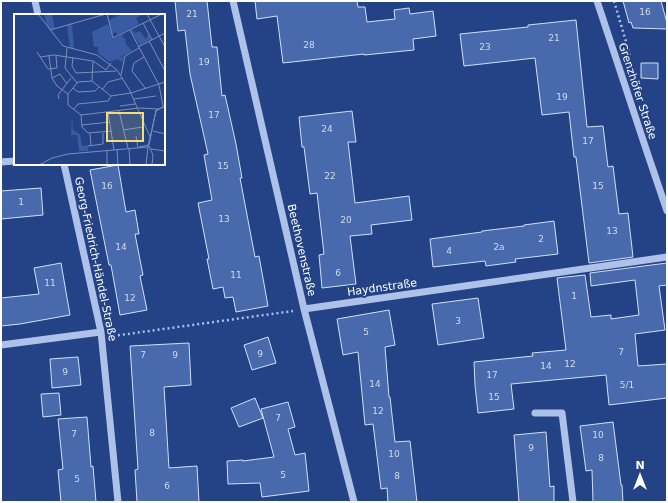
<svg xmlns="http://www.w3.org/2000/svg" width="668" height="503" viewBox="0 0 668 503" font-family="'DejaVu Sans',sans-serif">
<rect width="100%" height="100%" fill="#244386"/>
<path fill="#486aac" stroke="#d2dff7" d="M175 1H207L212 47H217L222 96 225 95 236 144 242 178H240L255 257 259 256 268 306 236 312 233 297 225 298 223 287 213 289 207 259H209L198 203 212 200 204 155 208 154 190 74 185 30 178 31Z
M255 1H357L358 7H365L367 22 395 19 394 10 409 8 410 14 433 11 436 36 413 39 414 50 364 55V54L283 63 277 16 257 19Z
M623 1H661L667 23V29L633 28 631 22 629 23Z
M576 20 587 127 603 126 608 167 613 166 619 214 628 213 633 257 589 263 576 157H574L569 112 542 115 535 58 464 66 460 34 528 27V25Z
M641 63H658V79L641 78Z
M352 111 356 142H348L355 203 409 196 412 220 371 225 372 234 350 236 356 284 322 288 319 255 324 254 317 193 310 194 304 147H302L299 117Z
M118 165 126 212 135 210 139 234H135L143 275 140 276 147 310 120 315 111 265H109L90 170Z
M41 188 43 215 1 219V191Z
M554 221 558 254 515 259 516 262 486 266 485 261 433 267 430 239 482 232V231L524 226V225Z
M61 263 70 315 20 324 1 326V298L39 294 34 268Z
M667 263V285L659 286 665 330 635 334 638 366 667 364V398L609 405 606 375 511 384 514 409 478 413 475 385 474 362 533 356 532 353 566 350 557 278 585 275 591 317 611 315V319L639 315 635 280 591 286 590 273Z
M478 298 484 338 438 345 432 304Z
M389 310 395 345 385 347 389 397H390L395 442 410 441 417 502H388L387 488 381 489 373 424 365 425 358 352 343 355 337 319Z
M268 337 276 363 252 370 244 345Z
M189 343 191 385 164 387 169 468 197 466 199 502H137L135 470 138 469 130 346Z
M78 357 81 385 52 388 50 359Z
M59 393 61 415 43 417 41 394Z
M255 398 263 418 239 427 231 408Z
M288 402 295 427 288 429 295 455 305 453 309 491 262 497 260 483 228 484 227 461 243 460V461L274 457 261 409Z
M87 417 91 467 93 466 96 502H61L58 470 63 469 58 419Z
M613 422 621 485H622L623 502H593L592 470 586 471 580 426Z
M546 432 550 487 554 486V502H519L514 435Z"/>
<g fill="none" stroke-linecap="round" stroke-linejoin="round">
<path stroke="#aec2e9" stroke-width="2.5" stroke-dasharray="2 3" stroke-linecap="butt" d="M614 1 630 55
M113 336 293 311"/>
<path stroke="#aec2e9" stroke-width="7" d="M35 1 38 15
M233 1 304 309 354 502
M597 1 647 152 667 211
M1 162 15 161
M64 164 101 332 118 502
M304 309 667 257
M1 345 101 332
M535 413H562L573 502"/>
</g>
<g text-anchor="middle" stroke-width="4" stroke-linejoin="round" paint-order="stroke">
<g font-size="9" fill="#d1daea">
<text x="645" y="15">16</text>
<text x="192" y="17">21</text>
<text x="554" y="41">21</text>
<text x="309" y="48">28</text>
<text x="485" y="50">23</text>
<text x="204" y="65">19</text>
<text x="562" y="100">19</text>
<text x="214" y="118">17</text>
<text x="327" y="132">24</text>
<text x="588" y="144">17</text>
<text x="223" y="169">15</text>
<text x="330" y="179">22</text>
<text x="107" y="189">16</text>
<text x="598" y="189">15</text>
<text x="21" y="205">1</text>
<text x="224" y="222">13</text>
<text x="346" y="223">20</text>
<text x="612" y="234">13</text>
<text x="541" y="242">2</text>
<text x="121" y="250">14</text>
<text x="499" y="250">2a</text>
<text x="449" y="254">4</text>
<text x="338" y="276">6</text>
<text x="236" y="278">11</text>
<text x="50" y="286">11</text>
<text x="574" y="299">1</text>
<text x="130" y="301">12</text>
<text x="458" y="324">3</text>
<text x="366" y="335">5</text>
<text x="621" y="355">7</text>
<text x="260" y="357">9</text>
<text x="143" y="358">7</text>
<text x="175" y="358">9</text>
<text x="570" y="367">12</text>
<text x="546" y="369">14</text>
<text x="65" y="375">9</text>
<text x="492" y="378">17</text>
<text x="375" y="387">14</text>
<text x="627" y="388">5/1</text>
<text x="494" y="400">15</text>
<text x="378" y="414">12</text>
<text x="278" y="421">7</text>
<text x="152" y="436">8</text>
<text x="74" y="437">7</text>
<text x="598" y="438">10</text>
<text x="531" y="451">9</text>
<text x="394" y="457">10</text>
<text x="601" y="461">8</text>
<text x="283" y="478">5</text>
<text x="397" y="479">8</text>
<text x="77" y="482">5</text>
<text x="167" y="489">6</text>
</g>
<g font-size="11" fill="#fff" stroke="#244386">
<text transform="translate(638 91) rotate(72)" y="4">Grenzhöfer Straße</text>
<text transform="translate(302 250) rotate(77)" y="4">Beethovenstraße</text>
<text transform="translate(96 259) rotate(78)" y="4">Georg-Friedrich-Händel-Straße</text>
<text transform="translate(382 287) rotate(-8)" y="4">Haydnstraße</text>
</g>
</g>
<g transform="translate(14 14)">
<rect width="151" height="151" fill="#244386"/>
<path d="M30 0H38L41 15 36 16 33 12ZM108 0H129L122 4 125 10 103 21 102 18 98 20 95 6ZM58 10 60 35 56 34 53 11ZM94 10 99 25 110 20 108 24H111L112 30 118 37 104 44 110 42 108 48 104 45 96 48 84 39V33H80L78 18ZM119 16 121 19 126 17 132 25 134 20 137 25 126 31 117 17ZM58 102 59 116 66 120 68 132 74 131V137H65L63 121H57Z" fill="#385ba3"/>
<path fill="none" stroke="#7c8eb6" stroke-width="1" d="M24 0 49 32 83 41 103 56 115 75 137 125M93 0 99 24 148 0M133 0 151 33M129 9 138 26M36 16 92 0M116 16 145 71 149 92M135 27 151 57M124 33 151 19M53 34 51 54 63 69M23 38 34 55 43 54 42 42M35 42 38 64 43 72 54 80M26 43 40 41 79 47 92 56 97 49M59 43 58 52 62 59 102 57M130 43 120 49 118 57 132 75M107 61 111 42 125 34M38 64 46 60 53 70M78 67 79 47M59 74 64 78 81 77 85 73M88 76 94 68 109 64M45 85 44 81 57 64M120 85 142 82M106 92 121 90M144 95 125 94 67 101 54 91V80L64 68 78 67 97 82 117 79 151 68M59 96 64 90 94 87 97 82M105 97 114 134M94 98 100 136M67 101 68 113 74 119 98 117M68 111 96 108M109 116 129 113M139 117 151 120M76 120 77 132M122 122 124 134M74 132 89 130V119M135 132 139 141 138 151M125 133 135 131 142 96 151 92M115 134 116 151M103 135 104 151M137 135 151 137M93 136V151M25 151 38 144 54 140 134 133 142 97 151 92M132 151 134 133"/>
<path fill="#f4dd71" fill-opacity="0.15" stroke="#f4dd71" stroke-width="2" d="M93 99H129V127H93Z"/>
<rect width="151" height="151" fill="none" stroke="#fff" stroke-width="2"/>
</g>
<rect width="668" height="503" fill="none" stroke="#ffffff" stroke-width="4"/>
<g transform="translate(640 475)" stroke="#244386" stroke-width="3" paint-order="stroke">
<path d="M0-3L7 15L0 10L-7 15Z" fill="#ffffff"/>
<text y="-6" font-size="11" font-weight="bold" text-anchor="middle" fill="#ffffff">N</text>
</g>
</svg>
